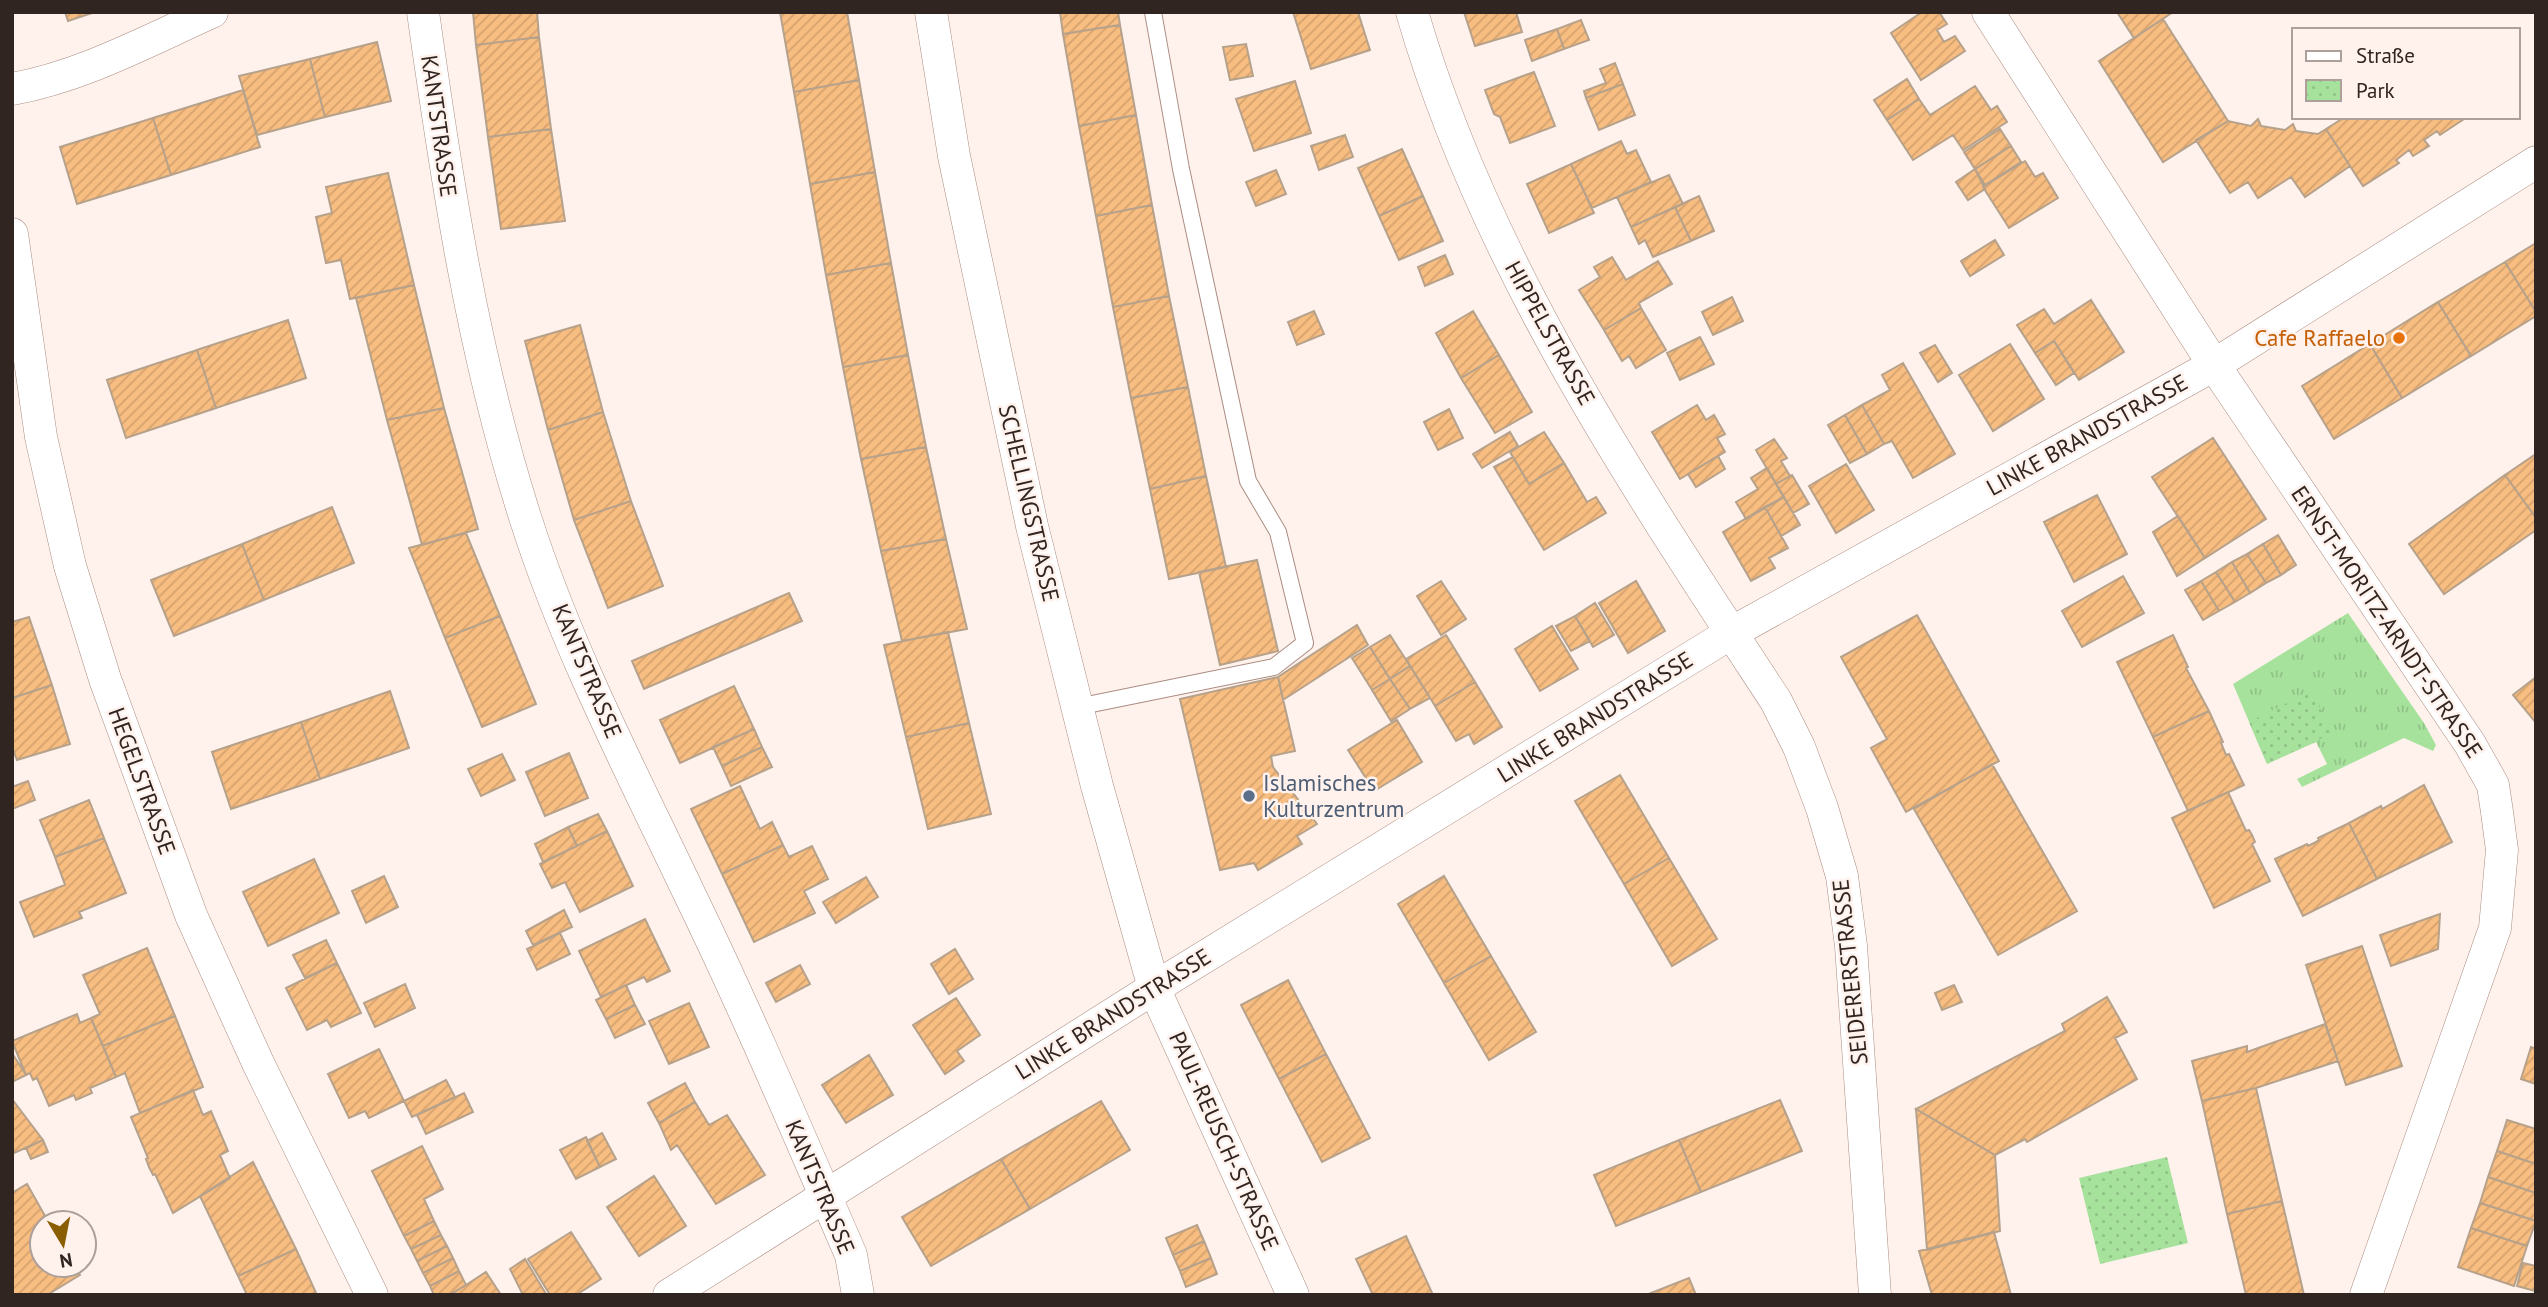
<svg xmlns="http://www.w3.org/2000/svg" width="2548" height="1307" viewBox="0 0 2548 1307" font-family="'PT Sans',sans-serif">
<defs>
<pattern id="grass-tufts" width="24" height="20" patternUnits="userSpaceOnUse" patternTransform="scale(1.75)"><rect width="24" height="20" fill="#a7e29d"/><path d="M3 7l-1-3M5 7V3M7 7l1-3M15 17l-1-3M17 17v-4M19 17l1-3" fill="none" stroke="#90c287"/></pattern>
<pattern id="park-dots" width="8" height="8" patternUnits="userSpaceOnUse" patternTransform="scale(1.75)"><rect width="8" height="8" fill="#a7e29d"/><path d="M2 2h.1M6 6h.1" fill="none" stroke="#90c287" stroke-width="1.8" stroke-linecap="round"/></pattern>
<pattern id="building-hatch" width="6" height="6" patternUnits="userSpaceOnUse" patternTransform="scale(1.75)"><rect width="6" height="6" fill="#f8bd80"/><path d="M-1 1l2-2M0 6l6-6M5 7l2-2" fill="none" stroke="#d5a26e"/></pattern>
</defs>
<rect width="100%" height="100%" fill="#fff2ed"/>
<path fill="url(#grass-tufts)" d="M2348 613 2424 723 2436 745 2433 751 2404 738 2302 787 2297 779 2327 764 2316 742 2267 764 2233 684Z"/>
<path fill="url(#park-dots)" d="M2311 691 2333 733 2267 764 2249 722Z
M2167 1157 2188 1243 2100 1264 2079 1178Z"/>
<path fill="url(#building-hatch)" stroke="#b6a18b" stroke-width="2" d="M65 12H95L68 21Z
M473 12H537L539 37 476 45Z
M780 12H847L859 80 794 92Z
M1060 12H1118L1120 25 1063 34Z
M1293 12H1358L1370 50 1311 69Z
M1464 12H1516L1522 32 1475 46Z
M1922 12H1939L1947 24 1937 30 1944 42 1955 36 1965 51 1921 80 1891 33Z
M2117 12H2173L2134 38Z
M2163 19 2228 121 2163 162 2099 61Z
M1581 20 1589 40 1564 49 1557 29Z
M1120 25 1136 115 1079 126 1063 34Z
M1557 29 1564 49 1532 61 1525 40Z
M539 37 551 129 488 137 476 45Z
M377 42 391 101 325 117 310 59Z
M1246 44 1253 76 1230 80 1223 47Z
M310 59 325 117 257 135 239 76Z
M1615 63 1623 84 1586 98 1584 91 1606 83 1600 69Z
M1534 72 1555 126 1510 143 1500 117 1494 114 1485 90Z
M1907 79 1919 99 1887 120 1874 100Z
M859 80 875 172 810 184 794 92Z
M1295 81 1311 133 1254 151 1236 99Z
M1623 84 1635 115 1599 130 1586 98Z
M1975 86 1991 110 1997 106 2007 122 1963 150 1953 135 1913 160 1887 120 1919 99 1930 115Z
M243 90 260 147 171 175 153 118Z
M1136 115 1152 205 1096 216 1079 126Z
M2345 117H2467L2440 135 2437 131 2424 140 2429 146 2413 156 2409 150 2396 160 2399 163 2363 186 2326 129Z
M153 118 171 175 77 204 60 147Z
M2258 119 2261 126 2285 130 2293 124 2296 131 2318 134 2326 129 2350 166 2305 197 2291 177 2258 198 2248 182 2230 193 2196 140 2228 121 2251 126Z
M551 129 565 221 501 229 488 137Z
M2000 129 2011 146 1975 169 1964 152Z
M1345 135 1353 157 1319 170 1311 146Z
M1621 141 1627 154 1636 150 1651 182 1592 208 1571 164Z
M2011 146 2021 162 1985 185 1975 169Z
M1402 149 1423 196 1379 216 1358 168Z
M2025 161 2035 177 2043 173 2058 198 2009 228 1983 187Z
M1571 164 1594 213 1549 233 1527 184Z
M1975 169 1985 189 1968 200 1956 182Z
M1276 170 1286 194 1256 206 1246 182Z
M875 172 891 263 826 275 810 184Z
M388 173 414 285 350 299 341 260 326 263 316 217 332 213 326 187Z
M1669 175 1683 204 1631 227 1617 197Z
M1423 196 1443 241 1399 260 1379 216Z
M1699 196 1714 231 1691 241 1675 207Z
M1152 205 1169 296 1113 307 1096 216Z
M1675 207 1691 241 1653 257 1645 240 1639 244 1631 227Z
M1995 240 2004 255 1970 276 1961 261Z
M2536 243V312L2505 262Z
M1445 255 1453 274 1425 286 1418 267Z
M1612 257 1626 280 1658 261 1672 284 1639 303 1641 308 1604 330 1579 290 1600 277 1594 267Z
M2505 262 2536 312V316L2471 356 2438 302Z
M891 263 908 355 843 367 826 275Z
M414 285 444 408 387 420 356 298Z
M1169 296 1188 387 1131 398 1113 307Z
M1732 297 1743 321 1713 335 1702 312Z
M2091 300 2124 352 2079 380 2054 341 2035 353 2017 325 2044 309 2054 324Z
M2438 302 2471 356 2402 398 2370 344Z
M1641 308 1666 350 1636 368 1629 356 1622 361 1604 330Z
M1314 311 1324 334 1297 345 1288 322Z
M1473 311 1499 355 1461 378 1436 333Z
M288 320 306 378 216 408 197 350Z
M580 325 603 412 548 430 525 341Z
M1700 337 1714 364 1680 380 1667 353Z
M2054 341 2074 373 2056 385 2035 353Z
M2010 344 2044 399 1993 431 1959 375Z
M2370 344 2402 398 2334 439 2302 386Z
M1935 345 1952 373 1938 382 1920 353Z
M197 350 216 408 126 438 107 380Z
M908 355 926 447 861 459 843 367Z
M1499 355 1532 412 1495 433 1461 378Z
M1903 363 1955 454 1913 478 1892 441 1884 444 1862 405 1890 390 1882 375Z
M1188 387 1206 476 1150 489 1131 398Z
M1697 405 1706 420 1714 415 1725 434 1717 438 1725 452 1680 479 1652 432Z
M1862 405 1884 444 1867 454 1845 415Z
M444 408 478 529 422 545 387 420Z
M1449 409 1463 438 1438 450 1424 422Z
M603 412 631 501 574 520 548 430Z
M1845 415 1867 454 1850 463 1828 425Z
M1510 432 1518 446 1482 468 1473 454Z
M1544 432 1564 463 1529 484 1510 452Z
M2213 438 2266 519 2205 558 2152 477Z
M1774 439 1787 458 1781 461 1790 476 1776 484 1756 450Z
M926 447 946 539 881 551 861 459Z
M2536 454V518L2505 475Z
M1718 456 1725 469 1696 487 1688 474Z
M1513 457 1529 484 1564 463 1587 502 1596 497 1606 513 1544 550 1494 467Z
M1846 464 1874 510 1836 533 1809 486Z
M1767 468 1784 497 1746 519 1736 502 1758 489 1751 478Z
M1792 475 1809 504 1793 513 1776 484Z
M2505 475 2536 518V530L2444 594 2409 544Z
M1206 476 1226 567 1169 579 1150 489Z
M2097 495 2127 554 2074 582 2044 522Z
M1784 497 1800 525 1781 536 1765 507Z
M631 501 663 586 608 608 574 520Z
M332 507 354 563 264 600 242 544Z
M1765 507 1788 548 1769 558 1775 568 1751 581 1723 532Z
M2178 516 2205 558 2177 576 2153 532Z
M466 533 500 616 445 638 409 548Z
M2278 535 2296 565 2281 575 2263 544Z
M946 539 967 629 902 641 881 551Z
M242 544 264 600 174 636 151 580Z
M2263 544 2281 575 2266 583 2247 554Z
M2247 554 2266 583 2250 593 2232 562Z
M1257 560 1278 651 1220 665 1199 572Z
M2232 562 2250 593 2235 602 2216 572Z
M2216 572 2235 602 2219 611 2201 581Z
M2123 576 2144 613 2082 647 2062 611Z
M1441 581 1466 619 1441 635 1417 596Z
M1636 581 1665 631 1628 653 1599 603Z
M2201 581 2219 611 2203 620 2185 590Z
M789 593 802 621 644 689 632 661Z
M1595 603 1614 635 1593 647 1575 616Z
M1917 615 1999 761 1906 812 1871 748 1887 739 1841 657Z
M500 616 536 704 482 727 445 638Z
M1575 616 1590 641 1571 651 1556 626Z
M29 617 52 685 12 698V622Z
M1357 625 1368 645 1283 700 1278 677Z
M1552 626 1578 669 1540 691 1515 649Z
M948 632 969 723 906 737 884 645Z
M1390 635 1410 666 1390 679 1370 647Z
M1446 635 1475 682 1435 706 1406 659Z
M2173 635 2188 667 2186 668 2209 711 2153 737 2117 662Z
M1370 647 1390 679 1372 690 1352 658Z
M1410 666 1430 698 1410 709 1390 679Z
M1278 677 1295 751 1271 756 1273 767 1317 824 1297 836 1302 844 1258 870 1254 863 1220 870 1180 699Z
M2536 677V723L2513 695Z
M1390 679 1410 709 1391 721 1372 690Z
M1475 682 1502 727 1474 744 1469 734 1456 741 1435 706Z
M52 685 70 744 17 760 12 747V698Z
M734 686 754 729 680 763 660 720Z
M390 691 409 748 320 779 301 722Z
M2209 711 2223 742 2221 743 2226 755 2229 754 2244 785 2188 811 2153 737Z
M1397 720 1422 762 1374 791 1348 750Z
M301 722 320 779 231 809 212 752Z
M969 723 991 814 928 829 906 737Z
M754 729 762 747 722 766 713 747Z
M762 747 772 767 731 786 722 766Z
M569 753 588 798 545 816 526 772Z
M502 754 515 780 481 796 468 769Z
M1992 764 2077 911 1998 955 1914 809Z
M1620 775 1669 858 1624 884 1575 801Z
M28 781 35 800 12 809V787Z
M2424 785 2452 842 2377 879 2349 823 2381 806 2382 809Z
M740 786 760 829 772 822 783 845 722 874 691 809Z
M2228 792 2246 831 2249 830 2252 835 2255 842 2252 844 2270 881 2214 908 2172 818Z
M89 800 104 838 55 857 40 820Z
M598 814 607 831 577 846 568 827Z
M2349 823 2377 879 2303 916 2275 859 2307 844 2308 846 2314 843 2319 840 2318 838Z
M568 827 577 846 543 862 535 844Z
M607 831 633 886 580 912 565 882 552 888 540 864Z
M104 838 126 893 79 912 82 918 34 937 20 902 65 885 55 857Z
M783 845 789 857 812 846 828 879 804 891 815 913 754 942 722 874Z
M1669 858 1717 939 1672 966 1624 884Z
M314 859 339 913 268 946 243 892Z
M384 876 398 907 366 923 352 891Z
M1444 876 1491 956 1444 983 1398 904Z
M866 877 878 897 836 923 823 902Z
M564 910 572 927 533 945 526 931Z
M2440 914 2438 949 2391 966 2380 935Z
M645 919 670 971 647 982 644 977 601 997 579 951Z
M560 933 570 954 537 970 527 949Z
M326 940 337 963 305 978 293 955Z
M2362 946 2402 1066 2346 1085 2306 965Z
M147 948 175 1016 103 1046 91 1018 100 1014 83 975Z
M955 949 973 979 949 994 931 964Z
M1491 956 1536 1032 1489 1060 1444 983Z
M337 963 361 1013 331 1027 327 1020 307 1030 286 988Z
M800 965 810 984 776 1002 766 983Z
M1288 980 1326 1054 1279 1079 1241 1005Z
M405 984 415 1008 375 1027 364 1003Z
M626 985 635 1005 606 1019 596 1000Z
M1954 985 1962 1002 1942 1010 1935 993Z
M2107 997 2127 1032 2115 1038 2137 1079 2092 1105 2027 1142 2025 1139 1995 1155 1916 1109 2065 1031 2062 1024Z
M956 998 980 1035 957 1051 964 1061 945 1074 913 1025Z
M689 1003 709 1047 669 1064 649 1021Z
M635 1005 645 1024 615 1038 606 1019Z
M77 1014 80 1023 91 1018 116 1077 90 1088 92 1093 76 1100 74 1095 49 1106 37 1078 33 1080 30 1073 26 1075 12 1041Z
M175 1016 203 1087 140 1113 125 1073 116 1077 103 1046Z
M2325 1024 2338 1061 2256 1088 2202 1101 2192 1061 2247 1046V1052Z
M2531 1047 2536 1049V1084L2521 1079Z
M379 1049 404 1101 369 1118 365 1111 349 1118 328 1074Z
M12 1053 26 1075 12 1082Z
M1326 1054 1370 1138 1322 1162 1279 1079Z
M869 1055 893 1095 846 1123 822 1085Z
M446 1080 455 1097 412 1117 404 1101Z
M685 1083 695 1102 659 1123 648 1103Z
M2256 1088 2282 1201 2227 1214 2202 1101Z
M193 1090 203 1115 211 1111 228 1151 220 1155 230 1178 173 1213 155 1174 153 1175 149 1167 146 1159 148 1158 131 1117Z
M464 1093 473 1112 426 1134 417 1115Z
M12 1099 43 1140 12 1154Z
M1780 1100 1802 1151 1701 1192 1679 1140Z
M1101 1101 1130 1150 1030 1209 1001 1159Z
M695 1102 709 1125 727 1115 765 1175 716 1204 677 1145 671 1150 659 1123Z
M1916 1109 1995 1155 2000 1231 1927 1250Z
M2507 1120 2536 1129V1164L2497 1151Z
M602 1133 616 1159 600 1167 587 1141Z
M586 1137 600 1167 576 1179 560 1150Z
M43 1140 48 1152 31 1159 26 1148Z
M1679 1140 1701 1192 1616 1226 1594 1175Z
M422 1146 443 1189 424 1199 434 1221 404 1236 372 1171Z
M2497 1151 2536 1164V1193L2488 1177Z
M1001 1159 1030 1209 931 1266 902 1217Z
M253 1162 296 1249 238 1276 200 1196Z
M654 1176 686 1226 639 1256 607 1207Z
M2488 1177 2536 1193V1221L2480 1203Z
M27 1184 49 1223H42V1265H74L80 1275 47 1295H12V1193Z
M2282 1201 2304 1295H2246L2227 1214Z
M2480 1203 2536 1221 2527 1246 2471 1228Z
M434 1221 441 1235 411 1249 404 1236Z
M1197 1225 1204 1241 1173 1255 1166 1238Z
M2471 1228 2527 1246 2514 1286 2458 1267Z
M571 1232 601 1279 576 1295H550L528 1259Z
M1994 1232 2011 1295H1932L1919 1251Z
M441 1235 447 1246 417 1261 411 1249Z
M1406 1236 1433 1295H1373L1356 1259Z
M1204 1241 1211 1258 1180 1271 1173 1255Z
M447 1246 453 1258 423 1273 417 1261Z
M296 1249 317 1295H247L238 1276Z
M453 1258 459 1271 430 1286 423 1273Z
M1211 1258 1217 1274 1186 1287 1180 1271Z
M525 1259 546 1294V1295H523L510 1269Z
M2523 1263 2536 1266 2535 1291 2517 1286Z
M459 1271 466 1285 449 1295H434L430 1286Z
M486 1272 501 1295H449L466 1285Z
M1689 1278 1696 1295H1646Z"/>
<g fill="none" stroke-linecap="round" stroke-linejoin="round">
<defs>
<path id="lane" d="M1077 707 1274 667 1305 643 1278 532 1248 481 1181 169 1153 12"/>
<path id="street" d="M423 12C447 183 473 355 526 520 567 648 630 769 688 891 746 1010 798 1133 851 1255L858 1295
M931 12 954 156 1032 526 1097 786 1154 988 1293 1295
M1412 12C1485 264 1634 484 1776 701L1799 747 1822 808 1842 876 1851 946 1875 1295
M1988 12 2214 365 2470 744 2493 785 2497 812 2502 850 2495 928 2366 1295
M12 89C83 76 147 41 212 12
M12 234 41 437 70 566 105 679 191 915 258 1063 372 1295
M669 1295 1154 988 1731 633 2214 365 2536 162"/>
</defs>
<use href="#lane" stroke="#aa8c81" stroke-width="18"/>
<use href="#street" stroke="#aa8c81" stroke-width="33"/>
<use href="#lane" stroke="#fff" stroke-width="16"/>
<use href="#street" stroke="#fff" stroke-width="32"/>
</g>
<circle fill="#e8710a" stroke="#fff2ed" stroke-width="2.5" cx="2399" cy="338" r="7"/>
<circle fill="#5c6f8a" stroke="#fff2ed" stroke-width="2.5" cx="1249" cy="796" r="7"/>
<g text-anchor="middle" stroke-width="5" stroke-linejoin="round" paint-order="stroke">
<g font-size="23" fill="#312521" stroke="#fff2ed">
<text transform="translate(439 126) rotate(82)" y="8">KANTSTRASSE</text>
<text transform="translate(1550 333) rotate(61)" y="8">HIPPELSTRASSE</text>
<text transform="translate(2087 435) rotate(-29)" y="8">LINKE BRANDSTRASSE</text>
<text transform="translate(1029 503) rotate(77)" y="8">SCHELLINGSTRASSE</text>
<text transform="translate(2387 622) rotate(56)" y="8">ERNST-MORITZ-ARNDT-STRASSE</text>
<text transform="translate(587 671) rotate(67)" y="8">KANTSTRASSE</text>
<text transform="translate(1595 717) rotate(-32)" y="8">LINKE BRANDSTRASSE</text>
<text transform="translate(142 781) rotate(70)" y="8">HEGELSTRASSE</text>
<text transform="translate(1850 972) rotate(-96)" y="8">SEIDERERSTRASSE</text>
<text transform="translate(1113 1014) rotate(-32)" y="8">LINKE BRANDSTRASSE</text>
<text transform="translate(1224 1141) rotate(66)" y="8">PAUL-REUSCH-STRASSE</text>
<text transform="translate(820 1187) rotate(67)" y="8">KANTSTRASSE</text>
</g>
<g font-size="23" fill="#c56008" stroke="#fff2ed" text-anchor="end">
<text x="2385" y="346">Cafe Raffaelo</text>
</g>
<g font-size="23" fill="#4e5e75" stroke="#fff2ed" text-anchor="start">
<text x="1263" y="791">Islamisches<tspan x="1263" dy="26">Kulturzentrum</tspan></text>
</g>
</g>
<rect width="2548" height="1307" fill="none" stroke="#312521" stroke-width="28"/>
<rect x="2292" y="28" width="228" height="91" fill="#fff2ed" stroke="#ada09b" stroke-width="2"/>
<rect x="2306" y="51" width="35" height="10" fill="#ffffff" stroke="#ada09b" stroke-width="2"/>
<text x="2356" y="63" font-size="21" fill="#312521">Straße</text>
<rect x="2306" y="80" width="35" height="21" fill="url(#park-dots)" stroke="#ada09b" stroke-width="2"/>
<text x="2356" y="98" font-size="21" fill="#312521">Park</text>
<g transform="translate(63 1244) rotate(170)"><circle r="33" fill="#fff2ed" stroke="#ada09b" stroke-width="2"/>
<path d="M0-5L12 26L0 18L-12 26Z" fill="#895d00"/>
<text y="-10" font-size="19" font-weight="bold" text-anchor="middle" fill="#312521">N</text>
</g>
</svg>
